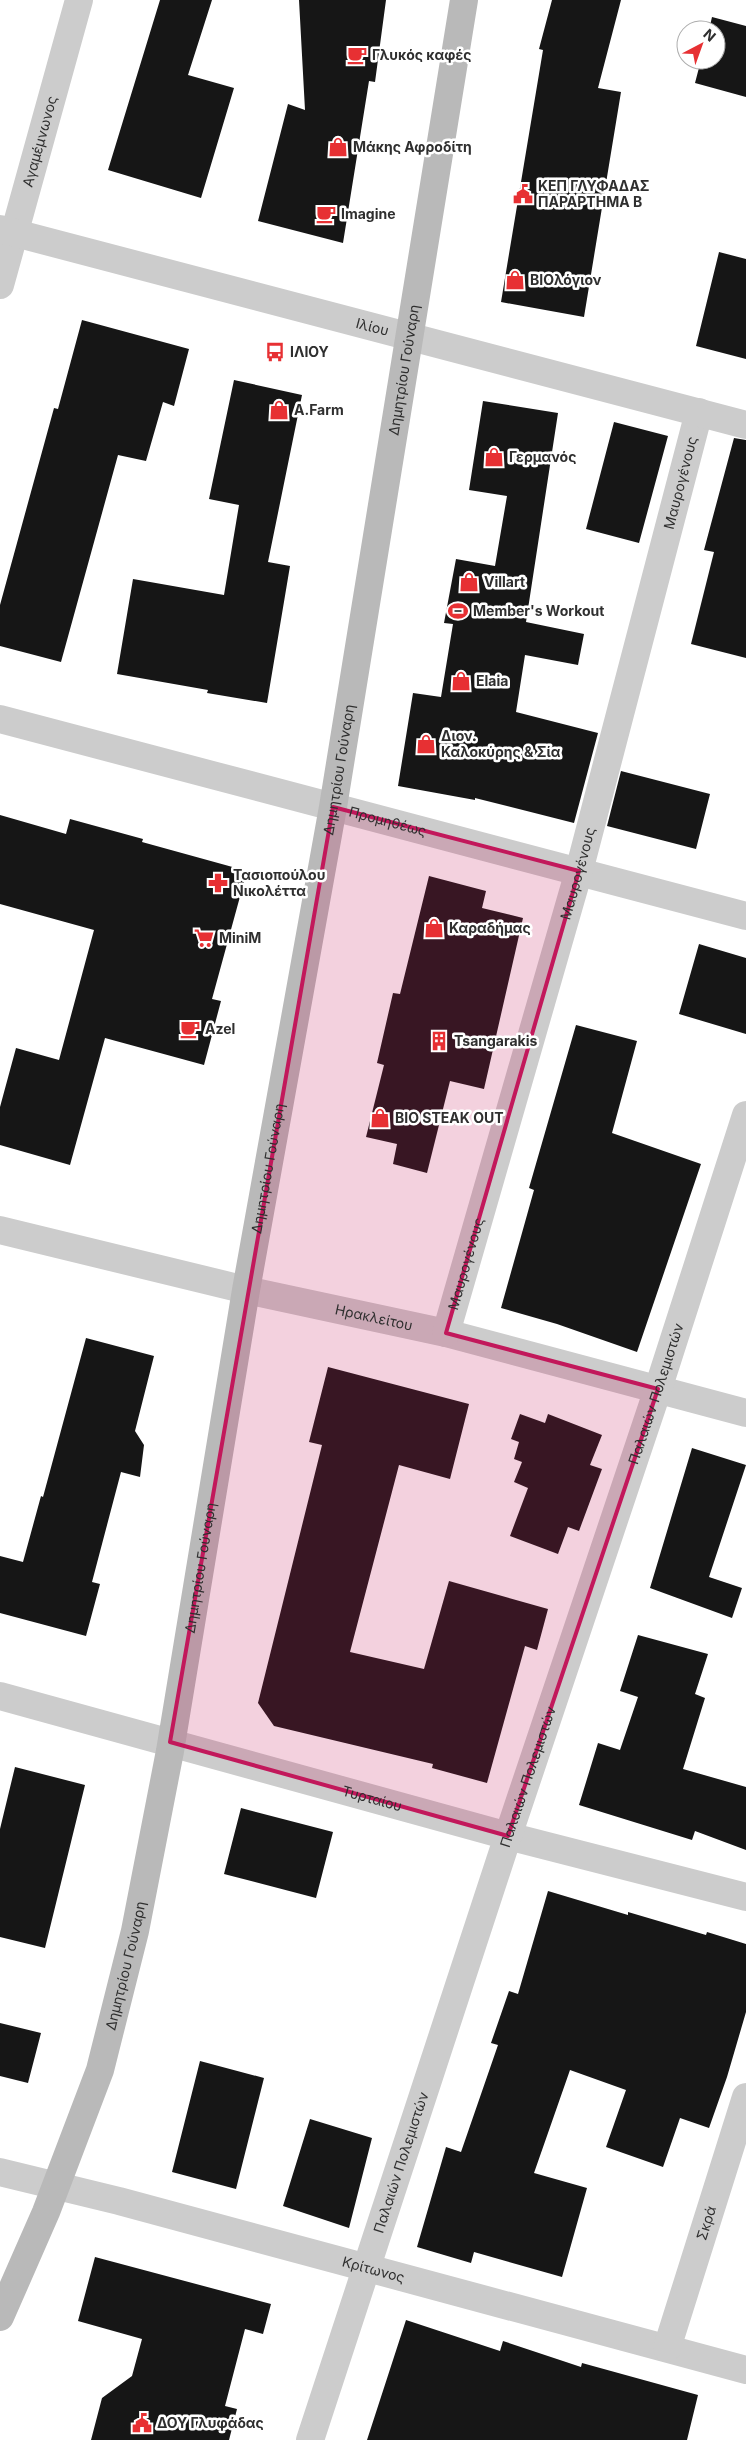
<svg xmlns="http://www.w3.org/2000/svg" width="746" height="2440" viewBox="0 0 746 2440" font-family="Inter,sans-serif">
<rect width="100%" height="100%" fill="#fff"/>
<path fill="#161616" d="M160 0H212L188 75 234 88 201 198 108 170Z
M299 0H386L375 82 369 81 343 243 258 221 288 104 305 110Z
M552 0H621L598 88 621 92 584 317 501 302 543 50 539 49Z
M712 17 746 26V97L695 83 701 60H716V30H709Z
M719 252 746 259V359L696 346Z
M82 320 189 349 174 406 163 402 146 461 118 455 61 662 0 646V605L54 408 58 409Z
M234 380 302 395 268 562 290 566 267 703 207 693 208 690 117 674 133 579 224 595 239 505 209 499Z
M483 401 558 413 526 622 584 634 578 665 525 655 516 712 598 733 574 823 475 798V800L398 786 413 693 441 697 453 624 444 623 456 559 495 566 507 496 469 490Z
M614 422 668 436 639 543 586 529Z
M734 438 746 440V658L691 644 714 552 704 550Z
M621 771 710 794 696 849 607 826Z
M0 815 66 834 70 819 143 839 142 842 247 871 212 999 221 1001 204 1065 105 1038 70 1165 0 1145V1107L16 1048 59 1060 94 930 0 904Z
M429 876 486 891 482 908 523 918 484 1089 450 1081 427 1173 393 1164 397 1144 366 1137 384 1065 377 1063 393 993 400 994Z
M699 944 746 958V1034L679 1014Z
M576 1025 637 1041 612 1133 701 1164 637 1352 557 1324 501 1308 534 1190 529 1188Z
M86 1338 154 1356 135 1431 144 1445 140 1477 121 1472 92 1582 100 1584 86 1636 0 1613V1556L23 1562 41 1496 43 1497Z
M328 1367 469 1404 450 1479 399 1465 350 1652 424 1669 449 1581 548 1609 537 1650 525 1646 487 1783 432 1768 433 1764 274 1726 258 1703 322 1445 309 1442Z
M520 1414 545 1423 548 1414 602 1435 590 1465 602 1469 579 1531 568 1527 558 1554 510 1536 528 1488 514 1482 522 1462 514 1459 519 1442 511 1439Z
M692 1448 746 1465 709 1577 742 1588 732 1618 650 1588Z
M638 1635 708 1654 695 1694 705 1698 683 1769 746 1787V1850L695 1831 692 1840 579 1805 598 1743 620 1750 638 1697 620 1691Z
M15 1767 85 1785 45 1948 0 1937V1829Z
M241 1808 333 1832 316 1898 224 1874Z
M548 1891 628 1915V1912L706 1935 707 1932 746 1944V2012L727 2077 709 2128 680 2118 663 2167 606 2147 626 2090 570 2070 534 2173 587 2188 562 2277 474 2252 471 2263 417 2247 446 2147 461 2152 498 2045 491 2043 509 1991 518 1994Z
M0 2023 41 2033 28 2083 0 2076Z
M200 2061 264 2078 236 2189 172 2172Z
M310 2119 372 2138 349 2228 283 2206Z
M95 2257 271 2304 263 2334 245 2329 225 2406 237 2409 229 2440H91L102 2398 132 2376 142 2339 78 2321Z
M406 2320 500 2351 503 2341 581 2367 582 2363 698 2395 687 2440H367Z"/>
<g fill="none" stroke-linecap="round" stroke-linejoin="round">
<g stroke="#ccc" stroke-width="28">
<path id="s1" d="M0 285 79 0"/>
<path id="s2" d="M0 719 746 916"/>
<path id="s3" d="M0 1230 246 1290 446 1333 746 1413"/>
<path id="s4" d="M446 1333 579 871 699 412"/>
<path id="s5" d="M0 1696 508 1836 746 1897"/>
<path id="s6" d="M0 2172 119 2201 746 2370"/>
<path id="s7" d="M667 2348 746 2097"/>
<path id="s8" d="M310 2440 508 1836 658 1389 746 1115"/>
</g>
<path stroke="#ccc" stroke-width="28" id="s9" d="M0 229 746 425"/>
<path stroke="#b9b9b9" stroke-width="28" id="s10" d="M0 2317 46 2212 100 2070 135 1931 170 1751 246 1290 333 807 464 0"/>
</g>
<path fill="#c2185b" fill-opacity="0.2" stroke="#c2185b" stroke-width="4" stroke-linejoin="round" d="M333 807 579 871 446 1333 658 1389 508 1836 170 1742Z"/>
<defs>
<symbol id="cafe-bare" viewBox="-9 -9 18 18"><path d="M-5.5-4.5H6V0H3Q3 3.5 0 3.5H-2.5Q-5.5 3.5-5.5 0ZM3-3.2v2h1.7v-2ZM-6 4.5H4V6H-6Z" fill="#e73033" stroke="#fff" stroke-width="2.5" paint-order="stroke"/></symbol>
<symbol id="shop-bare" viewBox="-9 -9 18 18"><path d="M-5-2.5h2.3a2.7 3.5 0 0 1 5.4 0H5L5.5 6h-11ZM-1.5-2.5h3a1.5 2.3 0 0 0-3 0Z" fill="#e73033" stroke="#fff" stroke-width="2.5" paint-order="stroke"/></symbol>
<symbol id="civic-bare" viewBox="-9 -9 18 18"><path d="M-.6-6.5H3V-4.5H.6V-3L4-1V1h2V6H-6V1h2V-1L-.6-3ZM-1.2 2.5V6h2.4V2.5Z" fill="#e73033" stroke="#fff" stroke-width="2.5" paint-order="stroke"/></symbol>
<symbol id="bus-bare" viewBox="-9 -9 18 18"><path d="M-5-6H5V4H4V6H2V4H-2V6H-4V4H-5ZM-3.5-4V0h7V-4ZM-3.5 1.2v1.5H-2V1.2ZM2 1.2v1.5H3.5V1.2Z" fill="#e73033" stroke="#fff" stroke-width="2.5" paint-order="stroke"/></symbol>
<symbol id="stadium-bare" viewBox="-9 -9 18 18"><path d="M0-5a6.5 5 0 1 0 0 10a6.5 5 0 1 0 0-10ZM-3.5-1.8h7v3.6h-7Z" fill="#e73033" stroke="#fff" stroke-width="2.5" paint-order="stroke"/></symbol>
<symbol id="pharmacy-bare" viewBox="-9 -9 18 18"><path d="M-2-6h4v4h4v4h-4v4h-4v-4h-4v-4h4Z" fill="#e73033" stroke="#fff" stroke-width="2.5" paint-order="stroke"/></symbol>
<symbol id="supermarket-bare" viewBox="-9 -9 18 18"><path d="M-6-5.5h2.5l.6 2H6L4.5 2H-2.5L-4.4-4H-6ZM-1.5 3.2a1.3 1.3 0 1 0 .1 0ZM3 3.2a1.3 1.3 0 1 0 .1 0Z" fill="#e73033" stroke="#fff" stroke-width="2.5" paint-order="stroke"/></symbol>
<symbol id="building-bare" viewBox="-9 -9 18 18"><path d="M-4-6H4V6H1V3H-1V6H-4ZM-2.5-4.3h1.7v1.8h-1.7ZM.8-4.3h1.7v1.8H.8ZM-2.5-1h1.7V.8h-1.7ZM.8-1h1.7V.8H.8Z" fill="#e73033" stroke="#fff" stroke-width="2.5" paint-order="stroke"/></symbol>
</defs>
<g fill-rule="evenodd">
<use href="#cafe-bare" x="343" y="41" width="28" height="28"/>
<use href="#shop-bare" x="324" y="133" width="28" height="28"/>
<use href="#civic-bare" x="509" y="180" width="28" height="28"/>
<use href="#cafe-bare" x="312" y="200" width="28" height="28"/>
<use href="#shop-bare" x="501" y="266" width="28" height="28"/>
<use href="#bus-bare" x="261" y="338" width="28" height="28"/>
<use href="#shop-bare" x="265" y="396" width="28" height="28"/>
<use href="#shop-bare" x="480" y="443" width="28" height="28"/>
<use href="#shop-bare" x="455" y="568" width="28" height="28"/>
<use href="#stadium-bare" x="444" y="597" width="28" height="28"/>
<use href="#shop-bare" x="447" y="667" width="28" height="28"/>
<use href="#shop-bare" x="412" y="730" width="28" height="28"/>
<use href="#pharmacy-bare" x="204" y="869" width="28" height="28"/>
<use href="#shop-bare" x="420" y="914" width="28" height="28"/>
<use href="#supermarket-bare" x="190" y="924" width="28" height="28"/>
<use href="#cafe-bare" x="176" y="1015" width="28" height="28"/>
<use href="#building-bare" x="425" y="1027" width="28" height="28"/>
<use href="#shop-bare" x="366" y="1104" width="28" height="28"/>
<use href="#civic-bare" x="128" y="2409" width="28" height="28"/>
</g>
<g text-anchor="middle" stroke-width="5" stroke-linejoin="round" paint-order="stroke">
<g font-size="14" font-weight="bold" fill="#2f2f2f" stroke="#fff" text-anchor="start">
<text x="372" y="60">Γλυκός καφές</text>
<text x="353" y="152">Μάκης Αφροδίτη</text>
<text x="538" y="191">ΚΕΠ ΓΛΥΦΑΔΑΣ<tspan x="538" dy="16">ΠΑΡΑΡΤΗΜΑ Β</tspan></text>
<text x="341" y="219">Imagine</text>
<text x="530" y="285">ΒΙΟλόγιον</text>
<text x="290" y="357">ΙΛΙΟΥ</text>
<text x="294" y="415">A.Farm</text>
<text x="509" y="462">Γερμανός</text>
<text x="484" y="587">Villart</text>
<text x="473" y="616">Member's Workout</text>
<text x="476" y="686">Elaia</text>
<text x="441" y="741">Διον.<tspan x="441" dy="16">Καλοκύρης &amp; Σία</tspan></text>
<text x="233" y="880">Τασιοπούλου<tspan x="233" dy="16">Νικολέττα</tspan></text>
<text x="449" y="933">Καραδήμας</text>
<text x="219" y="943">MiniM</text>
<text x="205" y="1034">Azel</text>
<text x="454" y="1046">Tsangarakis</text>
<text x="395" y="1123">BIO STEAK OUT</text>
<text x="157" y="2428">ΔΟΥ Γλυφάδας</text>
</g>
<g font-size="14" fill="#2f2f2f" stroke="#fff">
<text dy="5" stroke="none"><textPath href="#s1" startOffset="149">Αγαμέμνωνος</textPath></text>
<text dy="5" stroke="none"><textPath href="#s9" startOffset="385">Ιλίου</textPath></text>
<text dy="5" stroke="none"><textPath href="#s10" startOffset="1994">Δημητρίου Γούναρη</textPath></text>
<text dy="5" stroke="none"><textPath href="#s4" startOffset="882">Μαυρογένους</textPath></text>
<text dy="5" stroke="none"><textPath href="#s10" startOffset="1589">Δημητρίου Γούναρη</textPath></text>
<text dy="5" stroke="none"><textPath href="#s2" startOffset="401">Προμηθέως</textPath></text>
<text dy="5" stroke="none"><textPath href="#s4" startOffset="478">Μαυρογένους</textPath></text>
<text dy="5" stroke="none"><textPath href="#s10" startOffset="1184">Δημητρίου Γούναρη</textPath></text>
<text dy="5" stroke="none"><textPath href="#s4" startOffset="72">Μαυρογένους</textPath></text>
<text dy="5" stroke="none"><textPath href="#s3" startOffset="384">Ηρακλείτου</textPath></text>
<text dy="5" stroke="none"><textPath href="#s8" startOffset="1102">Παλαιών Πολεμιστών</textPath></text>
<text dy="5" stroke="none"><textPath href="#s10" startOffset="779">Δημητρίου Γούναρη</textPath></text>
<text dy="5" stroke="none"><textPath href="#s8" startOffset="698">Παλαιών Πολεμιστών</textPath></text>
<text dy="5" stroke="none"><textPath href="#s5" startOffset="386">Τυρταίου</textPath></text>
<text dy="5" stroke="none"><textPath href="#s10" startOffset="374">Δημητρίου Γούναρη</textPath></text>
<text dy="5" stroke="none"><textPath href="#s8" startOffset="292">Παλαιών Πολεμιστών</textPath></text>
<text dy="5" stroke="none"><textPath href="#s7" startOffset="131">Σκρά</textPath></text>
<text dy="5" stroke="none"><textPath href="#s6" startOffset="386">Κρίτωνος</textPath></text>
</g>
</g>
<g transform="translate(701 45) rotate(41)"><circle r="24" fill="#ffffff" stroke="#acacac"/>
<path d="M0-4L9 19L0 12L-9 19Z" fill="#e73033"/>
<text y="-8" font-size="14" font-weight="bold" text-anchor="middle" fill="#2f2f2f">N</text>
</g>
</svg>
